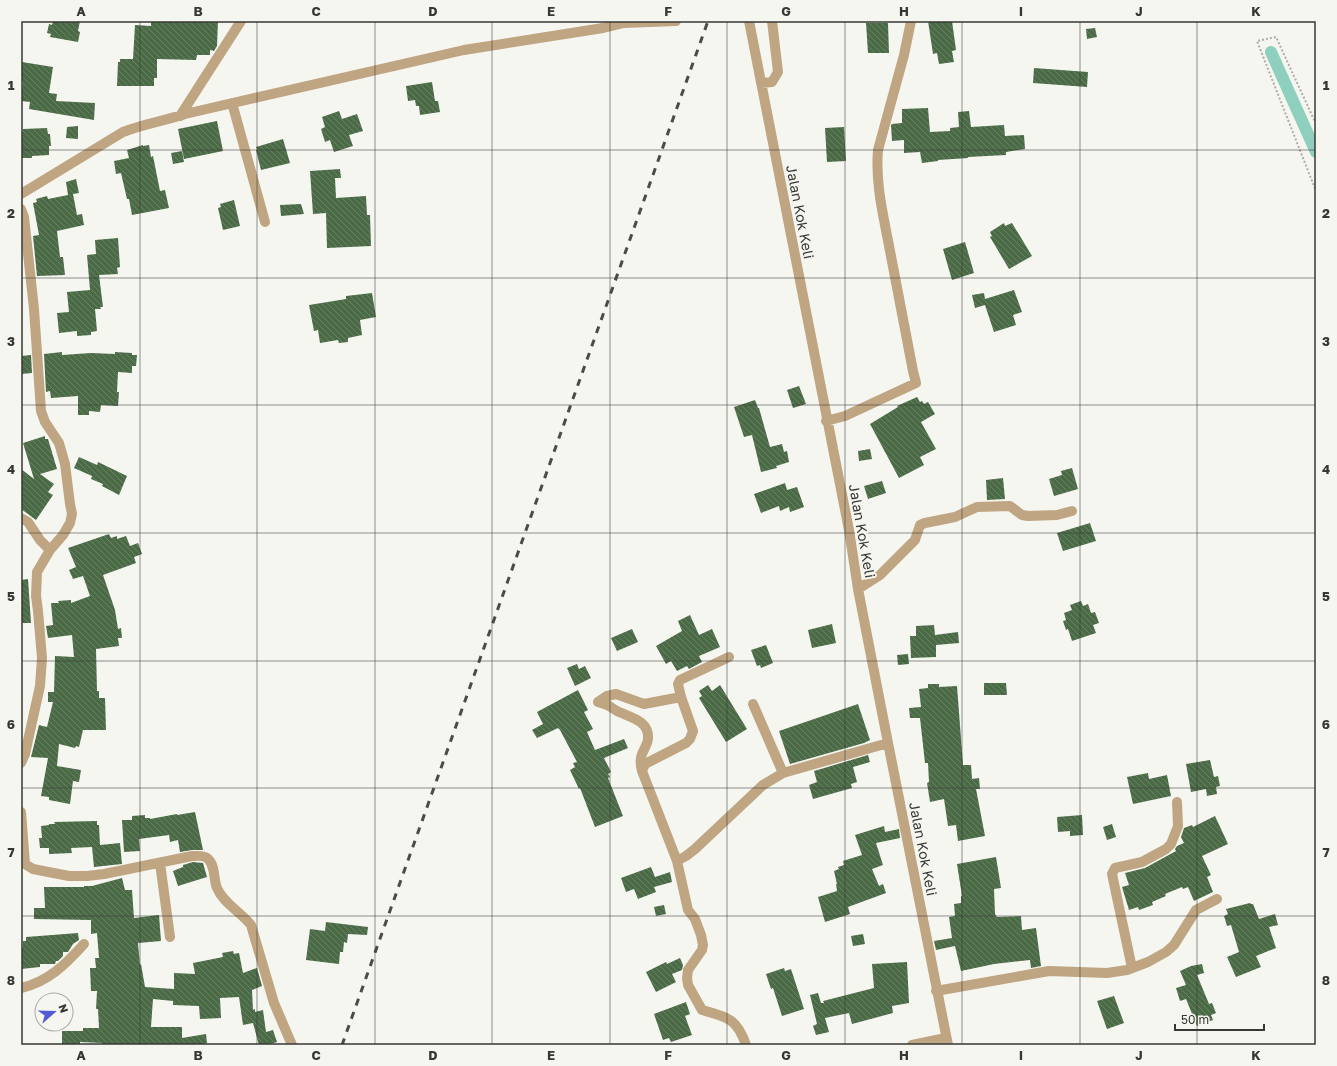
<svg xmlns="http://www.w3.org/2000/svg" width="1337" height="1066" viewBox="0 0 1337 1066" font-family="'Golos Text',sans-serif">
<defs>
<pattern id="building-back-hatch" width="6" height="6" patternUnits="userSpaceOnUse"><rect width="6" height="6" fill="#4a6b46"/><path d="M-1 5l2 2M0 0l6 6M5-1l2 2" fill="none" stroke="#688165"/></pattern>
</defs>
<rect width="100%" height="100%" fill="#f6f6f1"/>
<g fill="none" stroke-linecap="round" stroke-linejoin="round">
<path stroke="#8fcfbd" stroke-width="12" d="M1271 52 1316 152"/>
</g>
<path fill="url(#building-back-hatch)" d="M53 21H80L78 31 80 32 78 42 50 37 51 34 47 33 49 24 52 25Z
M151 21H218L217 46 214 51 210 50V55H197L196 60 157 59V78H154V86H117L118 62H120V59H133L135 25 151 26Z
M928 21H952L956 50 952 51 954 62 939 64 937 53 933 54Z
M866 23H888L889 53H868Z
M1095 28 1097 37 1087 39 1086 29Z
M22 62 53 67 49 93 57 94 56 101 95 103 94 120 29 109 30 102 21 101 23 81H21Z
M1034 68 1088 72 1087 87 1033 83Z
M432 82 435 101H438L440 112 420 115 419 106H416L415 100 408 101 406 86Z
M928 108 930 132 950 131V128L959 127 958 112 969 111 971 127 1004 125 1005 136 1024 135 1025 149 1006 152V155L968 157V158L938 160V161L922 163 920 152 904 153V140L892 141 891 125 892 124 902 123V109Z
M339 111 342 119 357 114 363 131 349 135 353 146 334 152 330 140 325 142 321 129 325 127 322 117Z
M217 121 223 151 184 159 178 129Z
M78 126V139L66 138 67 127Z
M844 127 846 161 827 162 825 128Z
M47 128 48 134H50L51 146H49V155L32 156V158H21V132H23V129Z
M283 139 290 163 261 170 256 150H257L256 147Z
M143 145V146L149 145 151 157 153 156 160 191 165 190 169 208 132 215 129 199H127L121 173 116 174 114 161 129 158 127 150Z
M182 151 184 162 173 164 171 153Z
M340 169 341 178H335L336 198 366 196 367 215H370L371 246 327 248 326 213 313 214 310 171Z
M76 179 79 193 73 194 77 215 82 214 84 225 57 231 60 257H63L65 275 37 276 33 236 39 235 33 203 37 202 36 199 47 196 48 199 68 195 66 182Z
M234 200 240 226 223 230 218 208 221 207 220 204Z
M301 204 304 214 281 216 280 205Z
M1004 223 1005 226 1012 223 1032 256 1009 269 990 237 992 236 990 232Z
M118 238 120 267 117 268 118 274 99 275 103 307H100L101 309H95L97 331 91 332V335L77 336V331L59 333 57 313 69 312 67 292 90 290 87 255 96 254 95 240Z
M965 242 974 273 952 280 943 249Z
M1014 290 1022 312 1013 315 1016 325 994 332 985 305 975 308 972 295 984 293 985 299Z
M372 293 376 317 360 320 362 335 348 338V342L339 343 338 340 320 343 318 330 314 331 309 305 346 299V296Z
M62 352V355L91 353 115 354V352L132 353V355H137L136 366H132V373L118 372 117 392H119L118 406 101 405 100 412 89 411V415H78V396L51 398 50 391 46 392 44 354Z
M31 355 32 373 21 374V356Z
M799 386 806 404 793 408 787 390Z
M917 397 920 402 922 401 924 404 928 402 935 414 921 422 936 449 920 457 924 465 899 478 870 424 898 407 897 406Z
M755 400 758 408H759L770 447 782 444 784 452 787 451 789 462 776 466 777 468 761 472 752 435 744 437 734 407Z
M45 436V439H48L57 469 40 474 54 484 48 492 53 495 36 520 21 509V469L34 479 23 443Z
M870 449 872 459 859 461 858 451Z
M79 457 97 465 98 462 127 476 119 495 102 486 103 484 91 479 92 476 74 468Z
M1072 468 1078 489 1054 496 1049 479 1062 475 1061 471Z
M1003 478 1005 499 987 500 986 480Z
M882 481 886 493 868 499 864 486Z
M785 483 787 490 797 487 804 507 790 512 789 507 780 511 779 506 761 513 754 494Z
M1090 523 1096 541 1063 551 1057 533Z
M109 534 111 538 117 536V539L126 536 130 546 138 543 142 554 134 557 136 563 103 575 115 610 118 629 121 628 122 638H118L119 646 96 649 97 691H99V698H105L106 730H83L79 747 76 746 75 748 59 744 57 766 81 770 79 782 73 781 70 804 49 800V797L41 796 48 758 31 757 39 725 47 727 53 702H48V692H54L55 656 74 657 72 635 48 638 46 626 53 625 51 603H59L58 601 71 600V603L90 596 83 576 73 579 69 570 76 567 68 548Z
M28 579 31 623H21V580Z
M1081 601 1083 606 1088 604 1091 613 1095 612 1099 623 1093 625 1096 633 1072 641 1068 629 1066 630 1063 621 1066 620 1064 613 1072 610 1070 605Z
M690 615 699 635 712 629 720 647 699 656 702 662 689 669 687 666 677 671 671 661 666 664 656 646 682 631 678 621Z
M832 624 836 643 812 648 808 630Z
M934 625 935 635 958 632 959 643 936 645V657L911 658 910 636H916V626Z
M632 629 638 642 617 651 611 638Z
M766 645 773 663 761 668 760 665 757 666 751 650Z
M908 654 909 664 898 665 897 655Z
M577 664 579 669 585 666 591 678 575 686 567 668Z
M984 683H1006L1007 695H984Z
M928 684H939V687L957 686 963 765H971L972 779 979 778 980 789H976L985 836 958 841 956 825 948 826 944 799 930 802 927 783 929 782 928 763H925L920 718H910L909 708 921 707 919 689 928 688Z
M708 685 712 691 720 685 747 729 726 742 699 698 702 696 699 691Z
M578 690 588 710 584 712 593 729 587 732 595 750 624 739 628 748 604 758 611 772 608 774 610 777 608 778 623 816 595 827 580 788 579 789 570 770 575 767 573 763 577 762 560 730 558 728 537 738 532 730 543 724 537 712Z
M858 704 870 740 864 743 790 764 779 731Z
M868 755 870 762 853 767 857 782 851 784 852 788 813 799 809 785 817 782 814 771Z
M1210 760 1214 777 1218 776 1220 786 1216 787 1217 794 1207 796 1206 789 1191 792 1186 764Z
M1148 773 1149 779 1167 775 1171 796 1133 804 1127 777Z
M195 812 203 850H192L180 852 178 840 170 842 169 835 139 839 140 851 124 852 122 820H132V816L145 815V818H150V819L177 814V815Z
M1082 815 1083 835 1070 836V831L1058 832 1057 817Z
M1215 816 1228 844 1202 856 1211 875 1207 877 1213 892 1194 901 1188 887 1183 889 1182 887 1165 894 1166 896 1152 902 1153 905 1139 910 1138 907 1129 910 1122 887 1129 885 1125 873 1145 868 1176 851 1175 849 1177 846 1184 843 1181 837 1184 828 1192 825 1193 827Z
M97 821V825H99L100 845 120 843 122 864 94 867 92 847 71 848 72 853 49 854V848H40L39 838H42L41 826 49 825V824H55L54 822Z
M1112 824 1116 837 1107 840 1103 827Z
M884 826 885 832 899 829 900 838 876 843 883 865 872 869 879 886 883 884 886 893 848 907 850 914 825 922 818 897 837 891 836 884H837L834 871 839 869 838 867 844 865 843 861 862 855 855 835Z
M996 857 1001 888 994 889 995 914 997 917 1021 916 1022 930 1036 928 1041 966 1031 968 1030 960 994 964 961 971 955 946 936 950 934 941 952 938 949 917 955 916 954 904 961 903V896H962L957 864Z
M193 862 203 863 207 877 178 886 173 871 183 867V865Z
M651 867 655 877 670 872 672 882 654 887 656 892 638 899 634 889 626 892 621 878Z
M122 878 125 890H132L134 918 159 915 161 941 138 943 140 965 141 964 145 987 174 989V973L195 974 193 963 223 957 222 953 233 951 234 954 239 953 243 973 257 968 262 986 252 990 253 1010 255 1009V1012L263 1010 266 1032 273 1030 277 1042 267 1045H259L253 1023 243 1025 239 997 220 998 221 1018 200 1019 199 1006 173 1005V1001L153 999 151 1027H182V1038L206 1034 207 1043 199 1045H102V1043L80 1042V1045H62V1031H83V1028H99L98 1009H96L97 991H91L90 968H96L95 958H99L97 933 91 934V920L34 919V908H45L44 887H84V886H92Z
M1250 903 1251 904H1253L1259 919 1275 914 1278 925 1269 927 1276 948 1256 956 1261 967 1236 977 1227 957 1239 952 1231 925 1227 926 1224 916 1228 914 1226 909Z
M664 905 666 914 656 916 654 907Z
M326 922 368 927 367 935 348 934 347 943 344 942 343 952H340L339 964 306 960 310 929 325 931Z
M78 933 79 940 73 944 68 952H63V956L58 961H56L55 964H40V967L21 969V947H23V941H26V937Z
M863 934 865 944 853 946 851 936Z
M680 958 683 965 682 970 672 974 676 982 656 992 646 972 666 962 667 964Z
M907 962 909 1003 892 1006 893 1013 852 1024 849 1013 825 1018 829 1032 816 1035 813 1026 817 1024 810 995 818 993 821 1003H824L823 1001 874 988 872 964Z
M1202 964 1204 973 1197 975 1209 1004 1212 1003 1216 1013 1211 1015 1213 1020 1197 1026 1186 999 1180 1001 1176 988 1186 985 1180 971 1191 966Z
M784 968 785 971 791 969 804 1009 782 1016 773 988 771 989 766 974Z
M1114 996 1124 1023 1107 1029 1097 1001Z
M686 1002 690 1014 685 1016 692 1035 671 1042 669 1038 663 1040 654 1014Z"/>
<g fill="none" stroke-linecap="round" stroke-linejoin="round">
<path stroke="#acaca8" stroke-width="2" stroke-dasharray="2 2" stroke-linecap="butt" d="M1316 124 1276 37 1257 41 1316 191"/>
<path stroke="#bfa581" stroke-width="10" d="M749 21 849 530 858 589 888 743 948 1045
M761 83 772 82 778 72 772 21
M232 103 265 222
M180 116 241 21
M21 194 123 132C143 124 164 121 185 114L464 50 603 28 624 23 676 21
M21 209 24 217 34 309 41 411 45 422 59 443 65 464 70 504 72 514 70 523 63 535 50 550 37 572 36 596 38 611 42 658 40 686 25 754 21 763
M826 421 845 416 916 383 913 371C905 331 898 291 890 251 884 218 875 184 878 150L904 55 911 21
M21 518 28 522 40 540 50 550
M858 589 880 575 915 540 920 525 925 523 955 517 977 507 1010 506 1022 515 1028 516 1057 515 1072 511
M598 702C609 704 608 706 617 711 629 717 649 720 648 738 648 745 642 751 641 758 640 762 641 767 642 771L677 861 688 910 695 919 701 935 703 945 702 950 688 970 687 978 688 985 702 1010C727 1017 737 1018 746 1045
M598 702 607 696 616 694 644 704 681 697
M753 704 783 773
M642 771 645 764 686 743 690 739 693 731 681 697 678 684 680 680 729 657
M21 812 25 864 33 869 69 876H87L104 874 192 856C197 856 203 855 207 858 216 865 213 879 217 888 223 903 241 912 251 925L274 1003 292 1045
M677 861 686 856 695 849 763 785 783 773 888 743
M160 863 170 937
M1132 968 1112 874 1115 868 1142 862 1166 849 1171 844 1178 826 1177 802
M21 988C48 982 66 964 84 944
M936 991 1049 971 1107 973 1127 970 1148 962 1166 952 1174 945 1196 910 1217 899
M912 1045 946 1038"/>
<path stroke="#4b4b48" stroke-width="3" stroke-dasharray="7 7" stroke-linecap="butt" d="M342 1045 708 21"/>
</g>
<path fill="none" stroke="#373735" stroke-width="1" stroke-opacity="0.55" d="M140 21V1045M257 21V1045M375 21V1045M492 21V1045M610 21V1045M727 21V1045M845 21V1045M962 21V1045M1080 21V1045M1197 21V1045M21 150H1316M21 278H1316M21 405H1316M21 533H1316M21 661H1316M21 788H1316M21 916H1316"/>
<g text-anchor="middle" stroke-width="4" stroke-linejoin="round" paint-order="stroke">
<g font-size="14" fill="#373735" stroke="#f6f6f1">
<text transform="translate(800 212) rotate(79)" y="5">Jalan Kok Keli</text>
<text transform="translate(862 531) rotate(80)" y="5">Jalan Kok Keli</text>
<text transform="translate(923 849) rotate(79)" y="5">Jalan Kok Keli</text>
</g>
</g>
<rect width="1337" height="1066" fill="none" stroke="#f6f6f1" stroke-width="44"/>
<g transform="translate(54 1012) rotate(70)"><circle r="19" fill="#f6f6f1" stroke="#aaaaa6"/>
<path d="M0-3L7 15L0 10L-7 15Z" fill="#515cd2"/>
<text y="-6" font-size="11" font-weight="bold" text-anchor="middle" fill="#373735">N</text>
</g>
<path d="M1175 1024v6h89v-6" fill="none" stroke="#373735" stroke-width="2"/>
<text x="1181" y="1024" font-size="12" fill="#373735" stroke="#f6f6f1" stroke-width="3" paint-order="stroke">50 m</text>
<rect x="22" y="22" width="1293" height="1022" fill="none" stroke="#373735" stroke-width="1.5"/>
<g font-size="13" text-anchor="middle" font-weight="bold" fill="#373735">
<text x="81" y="16">A</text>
<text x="198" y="16">B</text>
<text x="316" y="16">C</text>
<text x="433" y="16">D</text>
<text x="551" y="16">E</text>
<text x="668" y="16">F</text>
<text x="786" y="16">G</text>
<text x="904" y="16">H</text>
<text x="1021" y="16">I</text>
<text x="1139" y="16">J</text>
<text x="1256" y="16">K</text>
<text x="11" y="90">1</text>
<text x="1326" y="90">1</text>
<text x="11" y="218">2</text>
<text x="1326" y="218">2</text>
<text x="11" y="346">3</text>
<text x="1326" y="346">3</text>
<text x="11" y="474">4</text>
<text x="1326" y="474">4</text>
<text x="11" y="601">5</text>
<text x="1326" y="601">5</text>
<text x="11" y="729">6</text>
<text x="1326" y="729">6</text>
<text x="11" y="857">7</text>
<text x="1326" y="857">7</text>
<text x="11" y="985">8</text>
<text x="1326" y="985">8</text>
<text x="81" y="1060">A</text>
<text x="198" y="1060">B</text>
<text x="316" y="1060">C</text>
<text x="433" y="1060">D</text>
<text x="551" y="1060">E</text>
<text x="668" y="1060">F</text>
<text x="786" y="1060">G</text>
<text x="904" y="1060">H</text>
<text x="1021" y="1060">I</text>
<text x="1139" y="1060">J</text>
<text x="1256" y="1060">K</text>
</g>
</svg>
